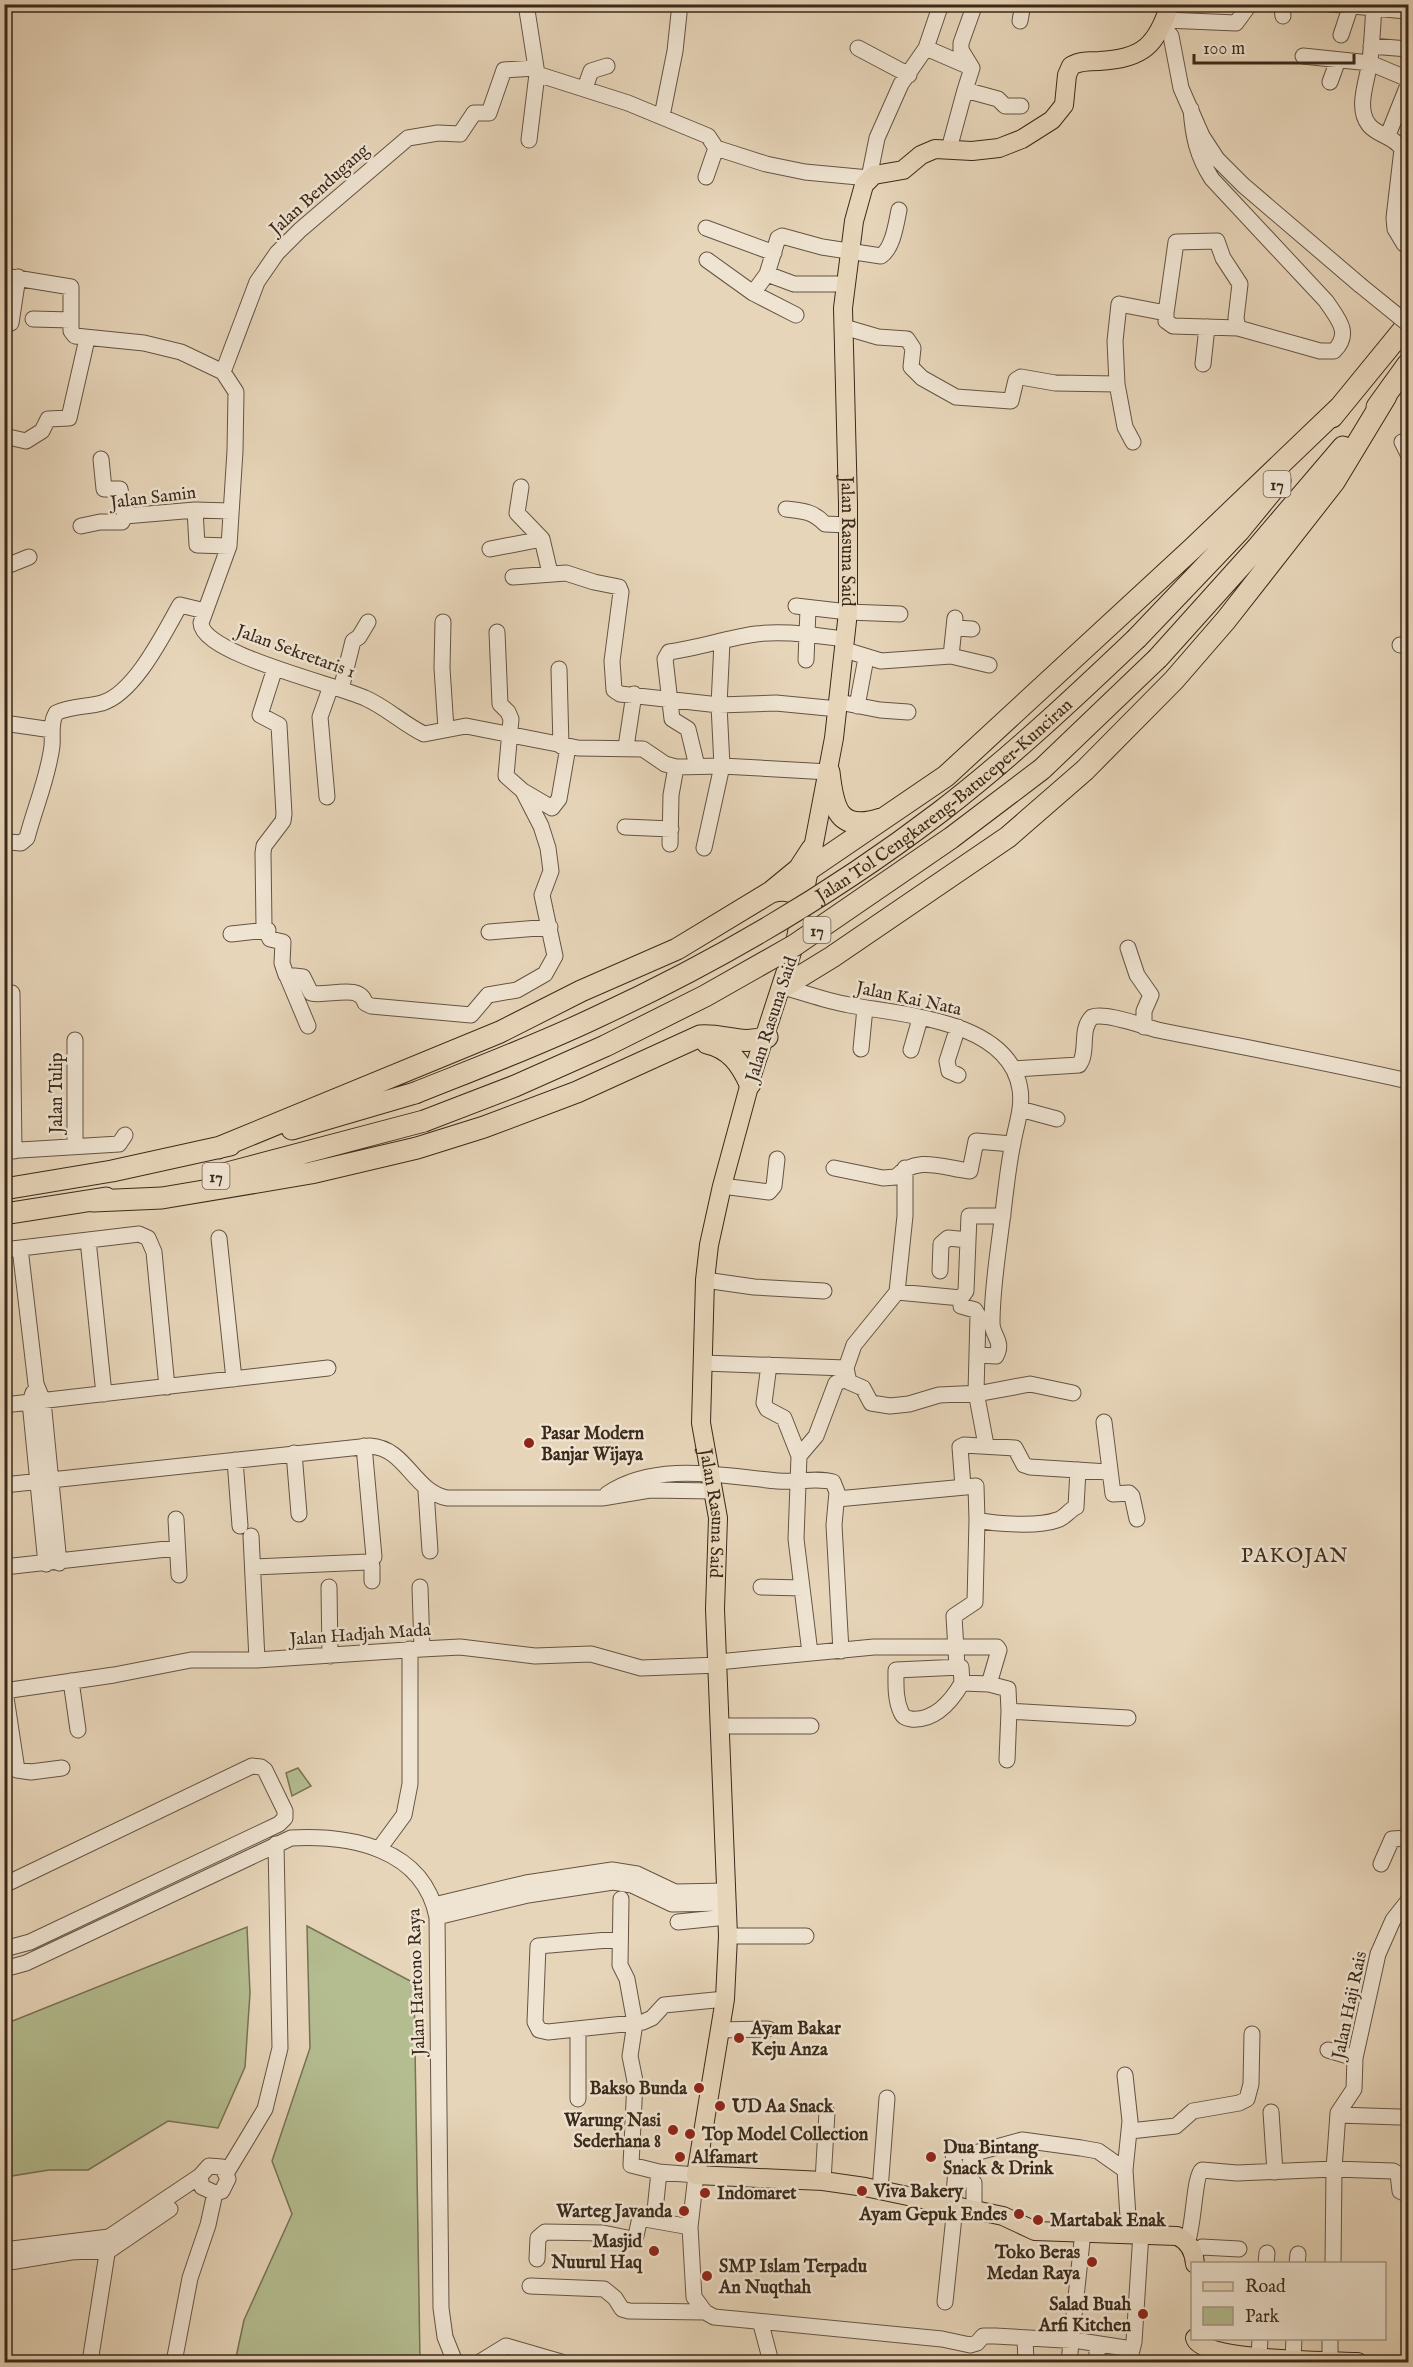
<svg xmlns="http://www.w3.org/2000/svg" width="1413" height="2367" viewBox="0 0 1413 2367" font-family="'IM FELL English',serif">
<rect width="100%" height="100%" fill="#e7d5b9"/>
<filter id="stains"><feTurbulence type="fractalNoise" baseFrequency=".00333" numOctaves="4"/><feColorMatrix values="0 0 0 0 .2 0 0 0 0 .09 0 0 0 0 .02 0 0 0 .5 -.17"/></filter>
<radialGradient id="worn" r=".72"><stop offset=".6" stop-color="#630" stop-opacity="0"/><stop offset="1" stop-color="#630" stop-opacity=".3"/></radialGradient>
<path fill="#b4bd90" stroke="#777355" stroke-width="1.5" d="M298 1768 311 1786 292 1796 286 1773Z
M307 1926 414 1983 420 2362H235L244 2320 292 2214 272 2161 310 2048Z
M247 1927 250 1993 245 2067 218 2128 168 2121 88 2170H49L5 2177V2024Z"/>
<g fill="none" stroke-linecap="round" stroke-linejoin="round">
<defs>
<path id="minor" d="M526 4 537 74 628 103 708 136 716 148 706 177
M975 4 961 43V50L972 68 965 90 998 99 1005 106H1021
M1278 4 1282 9 1283 16
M1331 4 1406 11 1408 4
M1374 4C1373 23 1372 42 1370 61 1368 79 1355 108 1369 125 1378 136 1394 136 1402 149L1394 218 1395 229 1404 244
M1165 20 1236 23 1250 4
M1020 21 1023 4
M1163 26 1171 36 1181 88 1202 136 1217 159 1243 185 1360 285
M1341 35 1350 8
M1371 46 1408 49
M858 48 909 75
M926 48 970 67
M1303 56 1370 63 1408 79
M1330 82 1338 60
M585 88 591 71 607 66
M662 116 675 51 680 4
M1388 135 1408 85
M529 140 537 74
M716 148 766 164 805 172 869 178 877 138 901 84 926 48 941 4
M949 149 965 90
M706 228 774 253
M707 260 753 293 767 274 778 238 782 236 822 247 881 256C893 248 896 224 899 210
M767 274 794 284H846
M4 276 71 287V331L75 336 144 343 181 352 223 372 236 392 235 451 229 546 201 623C202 654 337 685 365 698 386 707 403 724 424 734L466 726 578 748 643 749 665 764 676 767 722 766 829 772
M753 293 796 315
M1166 313 1176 242 1217 241 1223 258 1240 284 1236 318 1238 328
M33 319 71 320
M11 323 18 277
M844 327 878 337 907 339 913 348 911 367 922 378 956 397 1011 401 1016 380 1021 377 1055 383 1117 384 1115 341 1119 304 1166 313V321L1173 326 1238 328 1320 351H1334C1352 333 1338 319 1326 301L1212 179C1197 156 1193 136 1191 109
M1203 364 1207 327
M223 372 257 282 277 253 300 230 408 138 438 133 460 134 474 113H489L504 70 535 68
M1117 384 1125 427 1133 442
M4 436 26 441 42 431 48 419 69 418 87 339
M1402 442 1408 454
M101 459 104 489H120L125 516
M521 487 517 513 542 539
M786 509C803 511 813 511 825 524L848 525
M195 510 197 545 229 546
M81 526 100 522H122L125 516 195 510 231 511
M490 549 542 539 550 573
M4 567 29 557
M513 577 566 573 594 582 619 587 621 592 612 661 614 690 620 694 719 705 776 703 838 709
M796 606 848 612 900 614
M443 622 442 668 446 729
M956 628 972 629
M497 632 500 704 508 712 511 719 506 776 523 791 552 808 559 799 568 747
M1400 645H1408
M845 650 881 661 951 656 989 665
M951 656 955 618
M806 660 808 609
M275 668 260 715 279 725 284 814 283 821 264 846 263 853 264 926 270 939 283 942 282 963 286 975 303 977 311 993C327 997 360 983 365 1003L371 1006 471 1015 488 995 517 990 545 974 555 956 542 895 551 871 548 848 541 826 523 791
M559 669 561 746
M341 689 353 641 359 637 368 622
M839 702 880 710 908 712
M857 706 866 658
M4 723 52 730
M626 747 634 694
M697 766 688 729 672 719 665 659 669 652C699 648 727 638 756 634 786 630 816 636 846 639
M327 797 320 717 331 686
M625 827 671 829
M8 842 21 843 27 838C35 807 48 778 52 746 53 734 50 723 56 713 70 706 87 707 102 703 135 693 164 633 180 605L205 611
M670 844 671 795 676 767
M704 848 722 766 719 705 722 642
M489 932 550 927
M231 934 268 930
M1128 948 1137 975 1151 995 1144 1011V1027
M287 976 308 1026
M783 987C805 993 826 1001 849 1005 902 1015 1009 1020 1020 1089 1023 1108 1016 1125 1013 1143 1007 1171 1005 1200 1001 1228 997 1260 992 1291 992 1323 992 1336 1004 1341 996 1356L977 1355
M12 993 14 1151
M861 1049 865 1008
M911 1050 920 1019
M1014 1069 1079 1065C1089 1051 1079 1030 1092 1017 1106 1012 1142 1026 1158 1030 1242 1047 1325 1062 1408 1081
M958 1075 949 1071 947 1061 958 1027
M1020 1109 1057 1119
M75 1146V1040
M4 1151 119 1144 125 1135
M834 1168 883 1178 896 1177C917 1155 943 1168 970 1171L976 1141 1012 1144
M905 1168V1216L897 1292 854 1345 846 1368 849 1382 863 1388 871 1403 890 1406 909 1404 939 1395 982 1393 1030 1384 1073 1393
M722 1186 769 1192 774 1186 777 1159
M219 1238 234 1379
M88 1240 104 1394
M968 1240 966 1291 961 1298V1306L975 1310 978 1315 976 1392 986 1445
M20 1248 36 1384 43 1401 59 1563
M4 1250 139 1234 148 1238 154 1252 167 1387
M940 1271 941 1244 948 1238 968 1240 969 1216H1003
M705 1280 754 1287 824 1291
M897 1292 961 1298
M703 1363 846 1368
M769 1365 764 1403 767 1409 784 1418 799 1456 796 1539 810 1653
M33 1393 30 1402 46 1564
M4 1405 328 1368
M1104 1422 1113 1494 1129 1493 1132 1496 1137 1519
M364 1446 374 1557
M294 1453 299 1514
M799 1456 816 1436 836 1383 847 1379
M235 1460 240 1526
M4 1485 370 1446C406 1448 413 1491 447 1498H602L650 1490 713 1491
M963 1487 960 1447 964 1445 1015 1448 1024 1465 1030 1467 1108 1472
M426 1491 430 1551
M607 1494C656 1461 723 1476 778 1481 795 1483 817 1477 833 1482L837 1492 834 1525 841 1651
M837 1499 976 1486 977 1520
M176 1519 179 1575
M251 1536 257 1660
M4 1567 176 1548
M253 1567 368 1562 372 1566V1581
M329 1587 330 1656
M420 1587 422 1649
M761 1587 802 1588
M718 1662 874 1647H997L999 1650 989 1684 1008 1689 1009 1711 1128 1718
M957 1667 954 1616 975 1602 977 1520C996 1524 1038 1527 1057 1520 1065 1518 1069 1510 1076 1507L1078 1470
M71 1681 78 1730
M962 1683C951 1702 934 1721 911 1719 906 1718 903 1717 901 1712 895 1699 896 1684 896 1670L961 1667 962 1683 989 1684
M4 1691 114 1675 191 1660H257L422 1649 460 1647 535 1656 591 1654 641 1668 719 1665
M5 1691 17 1770 31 1772 62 1768
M722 1726H811
M1007 1760 1009 1711
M379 1849 404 1815 410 1784V1649
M1381 1864 1392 1839 1408 1838
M4 1885 252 1766 261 1767 265 1770 285 1811V1818L279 1824 30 1942 4 1949
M621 1899 620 1965 627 1979 635 2023 630 2056 635 2081 631 2165 659 2172 696 2175 690 2227 694 2297 705 2312 714 2317 756 2321 761 2324 771 2362
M434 1905 526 1883 612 1870 637 1874 675 1892 726 1891
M437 1917 528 1895 613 1882 632 1885 672 1904 727 1903
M678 1922 727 1917
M728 1936H806
M620 1939 538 1946 535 2022 539 2030 548 2032 643 2022 652 2018 664 2005 725 1999
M4 1969 26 1963 291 1838C351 1835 423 1848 437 1917L441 2308 445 2337 455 2362
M720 2030 768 2029
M1328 2050 1355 2058
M1125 2075 1130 2121 1125 2170 1129 2233
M578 2099V2030
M1271 2112 1275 2172
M1338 2115 1399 2117
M1130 2131 1176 2126 1193 2111 1239 2103 1247 2099 1251 2084 1252 2034
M970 2162 968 2180 974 2183V2211
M227 2172 265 2109 280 2048 276 1844
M823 2181 827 2112
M880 2190 887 2098
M953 2206 956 2170 952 2149 975 2153 1022 2140 1081 2148 1098 2151 1125 2170
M654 2220 659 2172
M1187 2243C1194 2226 1194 2176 1202 2170L1237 2173 1334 2169 1393 2171 1398 2174 1400 2191 1408 2195
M4 2250 109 2237 200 2176 209 2166 222 2167 228 2179 222 2191 215 2193 202 2187 200 2176
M1194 2252 1202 2247 1239 2249
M537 2259 538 2238 545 2232 603 2233 632 2239 636 2236 639 2222 645 2219 690 2227
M4 2263 71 2252 110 2250 170 2209
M1266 2264 1267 2253
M1297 2264 1298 2254
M1333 2264 1334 2169 1338 2113 1354 2089 1355 2058 1378 1954 1393 1920 1408 1901
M530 2286 604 2289 615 2298 622 2309 629 2311 705 2312
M945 2302 955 2207
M756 2321 942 2339 970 2345 977 2343 983 2336H995L1080 2341 1132 2349
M1025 2338 1026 2362
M1259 2357 1260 2338
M1293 2359 1294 2338
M1330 2361V2338
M90 2362 109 2241
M174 2362 190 2278 208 2225 215 2193
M480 2362 506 2346 561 2362
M1069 2362 1083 2232
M1096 2362 1098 2345
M1129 2362 1134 2342 1141 2233"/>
<g id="major">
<path id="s1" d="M1170 4C1157 45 1143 59 1099 61 1089 61 1079 61 1071 66L1067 75 1064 105 1052 120 1022 139 999 148 972 151 935 149 921 155 903 170 874 175 864 185 854 221 843 308 848 504V612L834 738 795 943 753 1072 722 1186 709 1245 705 1280 701 1423 718 1518 715 1609 728 1936 725 1999 696 2175 823 2181 865 2187 1003 2216 1035 2231 1177 2236C1189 2241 1194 2251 1195 2264"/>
<path d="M1195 2338C1200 2361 1333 2361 1358 2362"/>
</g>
<path id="highway" d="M1377 407 1408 364
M1332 417 1408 324
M1137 638 1239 531 1280 481
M1158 658 1256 549 1343 447
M829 772C833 808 838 833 881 819
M808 870 946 776 1193 548 1340 407
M771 892C784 889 796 889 802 902
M783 987 832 957 1008 837 1085 770 1174 680 1226 620 1334 482 1386 396
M707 1043C730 1048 741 1064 750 1084
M292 1129 415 1093
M218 1148 500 1032 581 991 677 949 771 892 799 869 812 849
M216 1176 424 1121
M4 1189 112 1171 230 1145
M93 1201 162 1198 311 1173 417 1148 484 1127 577 1092 700 1036C725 1034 741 1046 767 1037
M4 1214 106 1198"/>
</defs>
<use href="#minor" stroke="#655442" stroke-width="17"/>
<use href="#major" stroke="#3a291a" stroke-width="20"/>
<use href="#highway" stroke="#3a291a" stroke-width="23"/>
<use href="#minor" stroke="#efe4d2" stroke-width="15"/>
<use href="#major" stroke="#e7d5b9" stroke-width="18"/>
<use href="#highway" stroke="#e7d5b9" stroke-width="21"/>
<defs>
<path id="minor-bridge" d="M1360 285 1408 324"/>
<g id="highway-bridge">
<path id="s2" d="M415 1093C475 1069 536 1046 595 1018 716 962 834 893 940 812 1010 758 1074 698 1137 638"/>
<path d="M424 1121 515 1086 605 1046 705 996 795 945 951 838 1042 769 1158 658"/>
</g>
</defs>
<use href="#minor-bridge" stroke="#655442" stroke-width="17" stroke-linecap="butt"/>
<use href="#highway-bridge" stroke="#3a291a" stroke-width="23" stroke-linecap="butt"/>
<use href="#minor-bridge" stroke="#efe4d2" stroke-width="15"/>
<use href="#highway-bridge" stroke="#e7d5b9" stroke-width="21"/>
</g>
<g fill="#8f2418" stroke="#efe4d2" stroke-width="2">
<circle cx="529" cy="1443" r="6"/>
<circle cx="739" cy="2038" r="6"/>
<circle cx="699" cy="2088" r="6"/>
<circle cx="720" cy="2106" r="6"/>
<circle cx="673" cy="2130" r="6"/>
<circle cx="690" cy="2134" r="6"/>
<circle cx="680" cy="2157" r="6"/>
<circle cx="931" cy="2157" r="6"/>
<circle cx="862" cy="2191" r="6"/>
<circle cx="705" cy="2193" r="6"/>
<circle cx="684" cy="2211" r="6"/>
<circle cx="1019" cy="2214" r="6"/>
<circle cx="1038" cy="2220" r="6"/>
<circle cx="654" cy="2251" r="6"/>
<circle cx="1092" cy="2262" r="6"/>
<circle cx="707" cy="2276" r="6"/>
<circle cx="1143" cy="2314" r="6"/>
</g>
<g text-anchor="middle" stroke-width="5" stroke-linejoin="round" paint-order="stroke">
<g fill="#efe4d2" stroke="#706151" stroke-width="1.5">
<rect x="1263.5" y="471" width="27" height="26" rx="4.5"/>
<rect x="803.5" y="917" width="27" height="26" rx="4.5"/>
<rect x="202.5" y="1163" width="27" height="26" rx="4.5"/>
</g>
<g font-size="16" font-weight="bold" fill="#3a291a">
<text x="1277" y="490">17</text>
<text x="817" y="936">17</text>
<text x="216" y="1182">17</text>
</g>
<g font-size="18" fill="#3a291a" stroke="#efe4d2">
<text transform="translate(319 189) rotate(-42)" y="6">Jalan Bendugang</text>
<text transform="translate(153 497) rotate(-7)" y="6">Jalan Samin</text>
<text dy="6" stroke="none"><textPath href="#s1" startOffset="753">Jalan Rasuna Said</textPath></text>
<text transform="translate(296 651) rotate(20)" y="6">Jalan Sekretaris 1</text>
<text dy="6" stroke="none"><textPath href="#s2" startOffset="608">Jalan Tol Cengkareng–Batuceper–Kunciran</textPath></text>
<text transform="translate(909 998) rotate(12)" y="6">Jalan Kai Nata</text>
<text transform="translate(771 1019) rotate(-72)" y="6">Jalan Rasuna Said</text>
<text transform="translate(56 1093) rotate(-90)" y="6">Jalan Tulip</text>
<text dy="6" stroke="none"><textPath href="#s1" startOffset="1743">Jalan Rasuna Said</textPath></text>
<text transform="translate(360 1634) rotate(-4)" y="6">Jalan Hadjah Mada</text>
<text transform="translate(416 1982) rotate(-92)" y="6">Jalan Hartono Raya</text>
<text transform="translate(1349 2005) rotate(-78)" y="6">Jalan Haji Rais</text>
</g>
<g font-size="18" font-weight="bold" fill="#3a291a" stroke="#efe4d2" text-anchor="start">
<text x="541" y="1439">Pasar Modern<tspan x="541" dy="21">Banjar Wijaya</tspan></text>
<text x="751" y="2034">Ayam Bakar<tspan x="751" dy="21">Keju Anza</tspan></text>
<text x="687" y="2094" text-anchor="end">Bakso Bunda</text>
<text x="732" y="2112">UD Aa Snack</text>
<text x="661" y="2126" text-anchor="end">Warung Nasi<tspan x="661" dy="21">Sederhana 8</tspan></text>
<text x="702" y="2140">Top Model Collection</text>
<text x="943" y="2153">Dua Bintang<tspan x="943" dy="21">Snack &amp; Drink</tspan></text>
<text x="692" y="2163">Alfamart</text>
<text x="874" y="2197">Viva Bakery</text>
<text x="717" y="2199">Indomaret</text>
<text x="672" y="2217" text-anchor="end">Warteg Javanda</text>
<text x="1007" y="2220" text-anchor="end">Ayam Gepuk Endes</text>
<text x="1050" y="2226">Martabak Enak</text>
<text x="642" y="2247" text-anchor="end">Masjid<tspan x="642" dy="21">Nuurul Haq</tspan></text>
<text x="1080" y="2258" text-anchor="end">Toko Beras<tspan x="1080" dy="21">Medan Raya</tspan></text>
<text x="719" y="2272">SMP Islam Terpadu<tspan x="719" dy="21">An Nuqthah</tspan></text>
<text x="1131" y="2310" text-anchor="end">Salad Buah<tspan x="1131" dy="21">Arfi Kitchen</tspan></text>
</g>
<g font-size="21" letter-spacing="1.5" fill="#3a291a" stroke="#efe4d2">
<text x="1295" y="1562">PAKOJAN</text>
</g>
</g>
<rect width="1413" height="2367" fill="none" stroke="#e7d5b9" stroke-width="24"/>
<rect x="6" y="6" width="1401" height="2355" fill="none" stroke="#3a291a" stroke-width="3"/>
<rect x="12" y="12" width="1389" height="2343" fill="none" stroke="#3a291a" stroke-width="1.5"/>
<rect x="1191" y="2262" width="195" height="78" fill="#efe4d2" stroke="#a79988" stroke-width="1.5"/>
<rect x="1203" y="2282" width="30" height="9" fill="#e7d5b9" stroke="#a79988" stroke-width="1.5"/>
<text x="1245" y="2292" font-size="18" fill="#3a291a">Road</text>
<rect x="1203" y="2307" width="30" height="18" fill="#b4bd90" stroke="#a79988" stroke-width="1.5"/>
<text x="1245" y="2322" font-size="18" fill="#3a291a">Park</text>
<path d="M1194 54v9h160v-9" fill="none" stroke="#3a291a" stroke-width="3"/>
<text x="1203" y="54" font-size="18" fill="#3a291a" stroke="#efe4d2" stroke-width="4.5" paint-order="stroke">100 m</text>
<rect width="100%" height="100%" filter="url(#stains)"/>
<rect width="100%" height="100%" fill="url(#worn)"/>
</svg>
